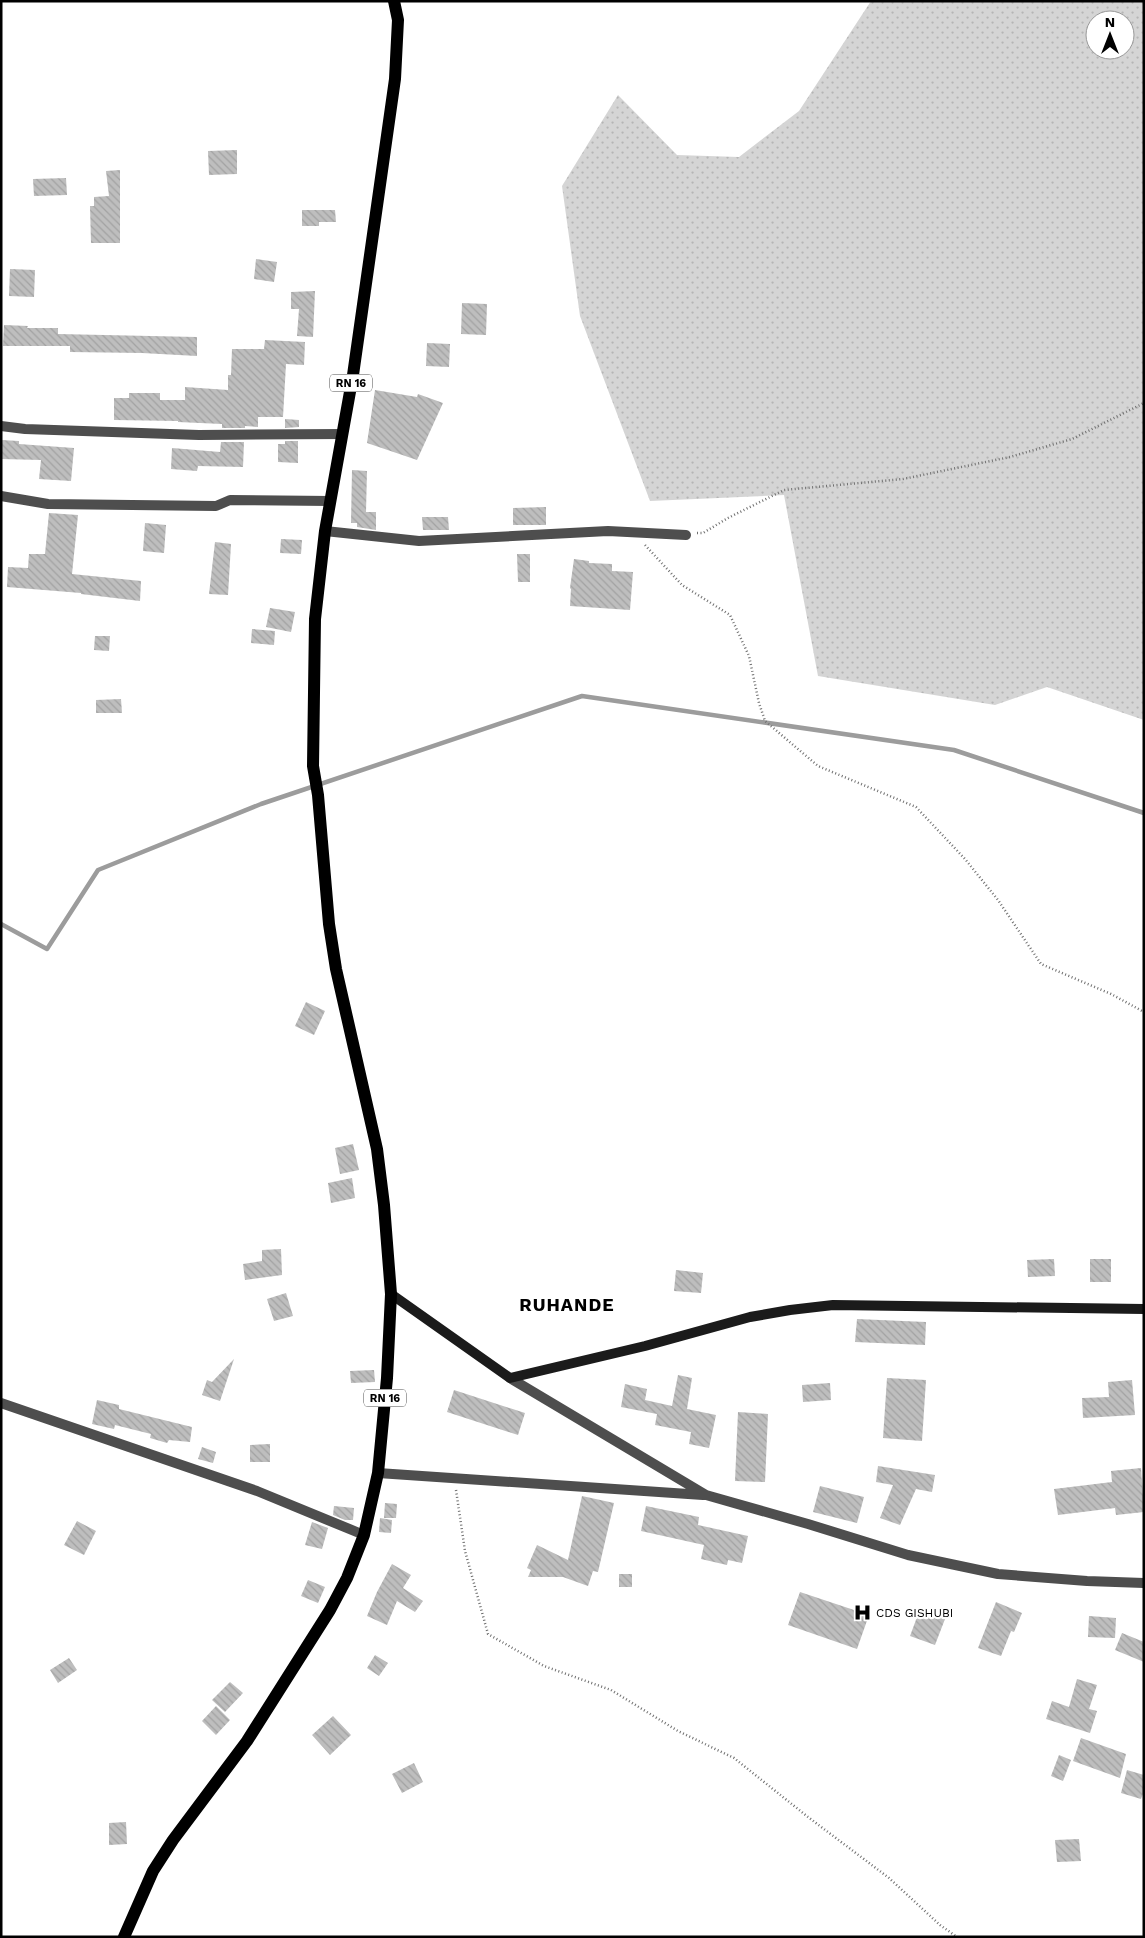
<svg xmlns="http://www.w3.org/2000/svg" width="1145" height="1938" viewBox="0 0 1145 1938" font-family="'Work Sans',sans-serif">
<defs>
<pattern id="grass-dots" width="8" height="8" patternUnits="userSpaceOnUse" patternTransform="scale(1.25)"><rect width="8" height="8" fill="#d5d5d5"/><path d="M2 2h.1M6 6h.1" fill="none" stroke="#b5b5b5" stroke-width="1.8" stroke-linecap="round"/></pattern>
<pattern id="building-back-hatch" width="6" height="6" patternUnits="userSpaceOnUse" patternTransform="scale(1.25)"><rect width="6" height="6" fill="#bebebe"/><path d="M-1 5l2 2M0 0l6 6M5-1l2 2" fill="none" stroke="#a2a2a2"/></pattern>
</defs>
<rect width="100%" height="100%" fill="#fff"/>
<path fill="url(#grass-dots)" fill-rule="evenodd" d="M871 1H1144V720L1047 687 995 705 818 676 784 495 650 501 580 316 562 186 618 95 677 155 739 157 799 111ZM1095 20H1125V50H1095Z"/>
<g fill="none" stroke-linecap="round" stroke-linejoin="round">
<path stroke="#9c9c9c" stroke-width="4.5" d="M1 924 47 949 98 870 261 804 582 696 954 750 1144 813"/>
</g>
<path fill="url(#building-back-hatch)" d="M237 150V174L209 175 208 151Z
M120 170V243H91L90 206H94V197L109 196 106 171Z
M66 178 67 195 34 196 33 179Z
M302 210H335L336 222H319V226H302Z
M256 259 277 262 274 282 254 279Z
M10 269 35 270 34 297 9 296Z
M315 291 313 337 297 336 299 309H291V292Z
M462 303 487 304 486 335 461 334Z
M4 325 28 326 27 328H58V334L197 337V356L142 353 70 352V346H3Z
M265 340 305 342 304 365 286 364 283 417H258V427L245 426V428H222V424L178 422V421L114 420V398H129V393H160V400H185V387L228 390V375H231L232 349H264Z
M427 343 450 344 449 367 426 366Z
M375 390 417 397 418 394 443 403 417 460 367 443Z
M285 419 299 420V427L285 428Z
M1 440 19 441V444L74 448 71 481 39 479 41 460 1 459Z
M285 441H298V463L278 462V444H285Z
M221 442H244L243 467 198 466 197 471 171 469 172 448 220 452Z
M352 470 367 471 366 512H376V530L357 527V523H351Z
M546 507V525H513V508Z
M49 513 78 515 72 574 141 581 140 601 81 594V593L7 587 8 567 28 568 29 554H45Z
M422 517H448L449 530H423Z
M145 523 166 525 164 553 143 551Z
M281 539 302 540 301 554 280 553Z
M215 542 231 544 228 595 209 594Z
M517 554H530V582H518Z
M574 559 589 561V563L612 564V571L633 572 630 610 570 606 571 589 570 588Z
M270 608 295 612 291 632 266 627Z
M252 629 275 631 274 645 251 643Z
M95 636H110L109 651 94 650Z
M121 699 122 713H96V700Z
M306 1002 325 1011 314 1035 295 1026Z
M353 1144 359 1170 340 1174 335 1148Z
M352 1178 355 1198 331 1203 328 1183Z
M281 1249 282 1275 245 1280 243 1264 262 1261V1250Z
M1054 1259 1055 1276 1028 1277 1027 1260Z
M1090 1259H1111V1282H1090Z
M676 1270 703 1273 701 1293 674 1291Z
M286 1293 293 1316 274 1321 267 1299Z
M857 1319 926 1322 925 1345 855 1342Z
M234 1359 220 1401 202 1395 207 1380 212 1382Z
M374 1370 375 1382 351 1383 350 1371Z
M678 1375 692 1378 687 1409 716 1415 709 1448 689 1444 691 1432 655 1425 657 1414 621 1407 625 1384 647 1389 645 1400 672 1406Z
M887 1378 926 1380 922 1441 883 1438Z
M1132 1380 1135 1415 1083 1418 1082 1398 1109 1397 1108 1382Z
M830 1383 831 1400 803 1402 802 1385Z
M454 1390 525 1413 518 1435 447 1412Z
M97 1400 119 1405V1409L192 1427 190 1442 169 1440 167 1443 150 1438 151 1434 115 1425 114 1429 92 1424Z
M738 1412 768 1414 765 1482 735 1481Z
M270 1444V1462H250V1445Z
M202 1447 216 1452 213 1463 198 1459Z
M878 1466 935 1475 932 1492 916 1489 900 1525 880 1518 893 1485 876 1482Z
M1141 1468 1144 1512 1116 1515 1115 1508 1058 1515 1054 1489 1112 1482 1111 1471Z
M820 1486 864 1497 857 1523 813 1512Z
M582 1496 614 1503 598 1572 593 1571 588 1586 563 1577H528L531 1570 527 1568 537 1545 568 1560Z
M385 1503 397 1504 396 1518H384Z
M334 1506 354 1508 353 1520H345L333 1515Z
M646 1506 699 1517 698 1525 748 1536 742 1563 728 1560 727 1565 701 1559 704 1545 641 1531Z
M380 1518 392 1520 391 1533 379 1532Z
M77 1521 96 1531 84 1555 64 1545Z
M312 1522 328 1528 322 1549 305 1545Z
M392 1564 411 1575 403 1588 423 1601 415 1612 397 1601 387 1625 367 1616 377 1592Z
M619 1574H632V1587H619Z
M308 1580 325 1587 318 1603 301 1596Z
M800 1592 869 1615 857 1649 788 1625Z
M996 1602 1022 1613 1014 1632 1011 1631 1001 1656 978 1648Z
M920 1609 945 1619 935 1645 910 1636Z
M1089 1616 1116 1618 1115 1638 1088 1637Z
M1122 1633 1144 1642V1662L1115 1650Z
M375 1655 388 1663 379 1676 367 1668Z
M69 1658 77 1670 58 1683 50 1670Z
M1077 1679 1097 1685 1089 1709 1097 1711 1090 1733 1046 1719 1052 1701 1069 1707Z
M230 1682 243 1693 225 1712 212 1700Z
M216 1706 230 1720 216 1735 202 1721Z
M333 1716 351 1735 330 1755 312 1735Z
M1081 1738 1126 1754 1120 1778 1073 1761Z
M1059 1755 1071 1760 1063 1781 1051 1776Z
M414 1763 423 1782 402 1793 392 1774Z
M1127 1770 1144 1775V1791L1141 1799 1121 1793Z
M126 1822 127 1844 109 1845V1823Z
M1079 1839 1081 1861 1057 1862 1055 1840Z"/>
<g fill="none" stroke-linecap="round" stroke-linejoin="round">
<path stroke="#707070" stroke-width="2.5" stroke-dasharray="1 2.5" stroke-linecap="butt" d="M697 533H703L728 518 784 490 903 479 1010 457 1072 439 1144 403
M645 545 682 585 730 615 749 656 759 703 765 721 818 766 916 807 965 859 998 900 1041 964 1111 994 1144 1012
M456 1490 465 1551 488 1634 544 1666 611 1690 678 1731 734 1758 808 1817 889 1878 940 1925 957 1937"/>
<path stroke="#4e4e4e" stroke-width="10" d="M1 426 25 429 199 435 343 434
M1 496 48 504 216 506 230 500 331 501
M325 531 419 541 608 531 686 535
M510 1378 706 1495 808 1524 908 1555 998 1574 1087 1581 1144 1583
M1 1403 257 1491 364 1535
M378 1473 703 1495"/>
<path stroke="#1b1b1b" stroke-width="10" d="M391 1294 510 1378 645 1346 750 1317 790 1310 833 1305 1144 1309"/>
<path stroke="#000" stroke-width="12" d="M124 1937 153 1871 173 1840 247 1741 330 1610 347 1578 364 1535 378 1473 387 1378 391 1294 384 1205 377 1149 336 969 329 924 318 795 313 766 315 619 325 531 353 375 395 79 398 20 394 1"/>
</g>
<defs>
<symbol id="hospital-bare" viewBox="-9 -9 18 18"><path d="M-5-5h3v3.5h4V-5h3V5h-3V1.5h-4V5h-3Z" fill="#000" stroke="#fff" stroke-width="2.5" paint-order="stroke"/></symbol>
</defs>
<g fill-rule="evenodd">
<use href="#hospital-bare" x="850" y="1600" width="25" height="25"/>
</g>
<g text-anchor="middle" stroke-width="4.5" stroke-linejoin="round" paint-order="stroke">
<g fill="#fff" stroke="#4c4c4c" stroke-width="1">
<rect x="330" y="374.5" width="42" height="17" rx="4"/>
<rect x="364" y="1389.5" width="42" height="17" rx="4"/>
</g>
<g font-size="11" font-weight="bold" fill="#000">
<text x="351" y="387">RN 16</text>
<text x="385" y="1402">RN 16</text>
</g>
<g font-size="12" fill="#000" stroke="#fff" text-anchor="start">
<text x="876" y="1617">CDS GISHUBI</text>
</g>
<g font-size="18" font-weight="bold" letter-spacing="1" fill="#000" stroke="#fff">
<text x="567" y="1311">RUHANDE</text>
</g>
</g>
<rect width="1145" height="1938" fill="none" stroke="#000000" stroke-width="5"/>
<g transform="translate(1110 35)"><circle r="24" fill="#ffffff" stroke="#999999"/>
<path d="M0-4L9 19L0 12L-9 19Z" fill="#000000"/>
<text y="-8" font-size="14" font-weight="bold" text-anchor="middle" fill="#000000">N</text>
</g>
</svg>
